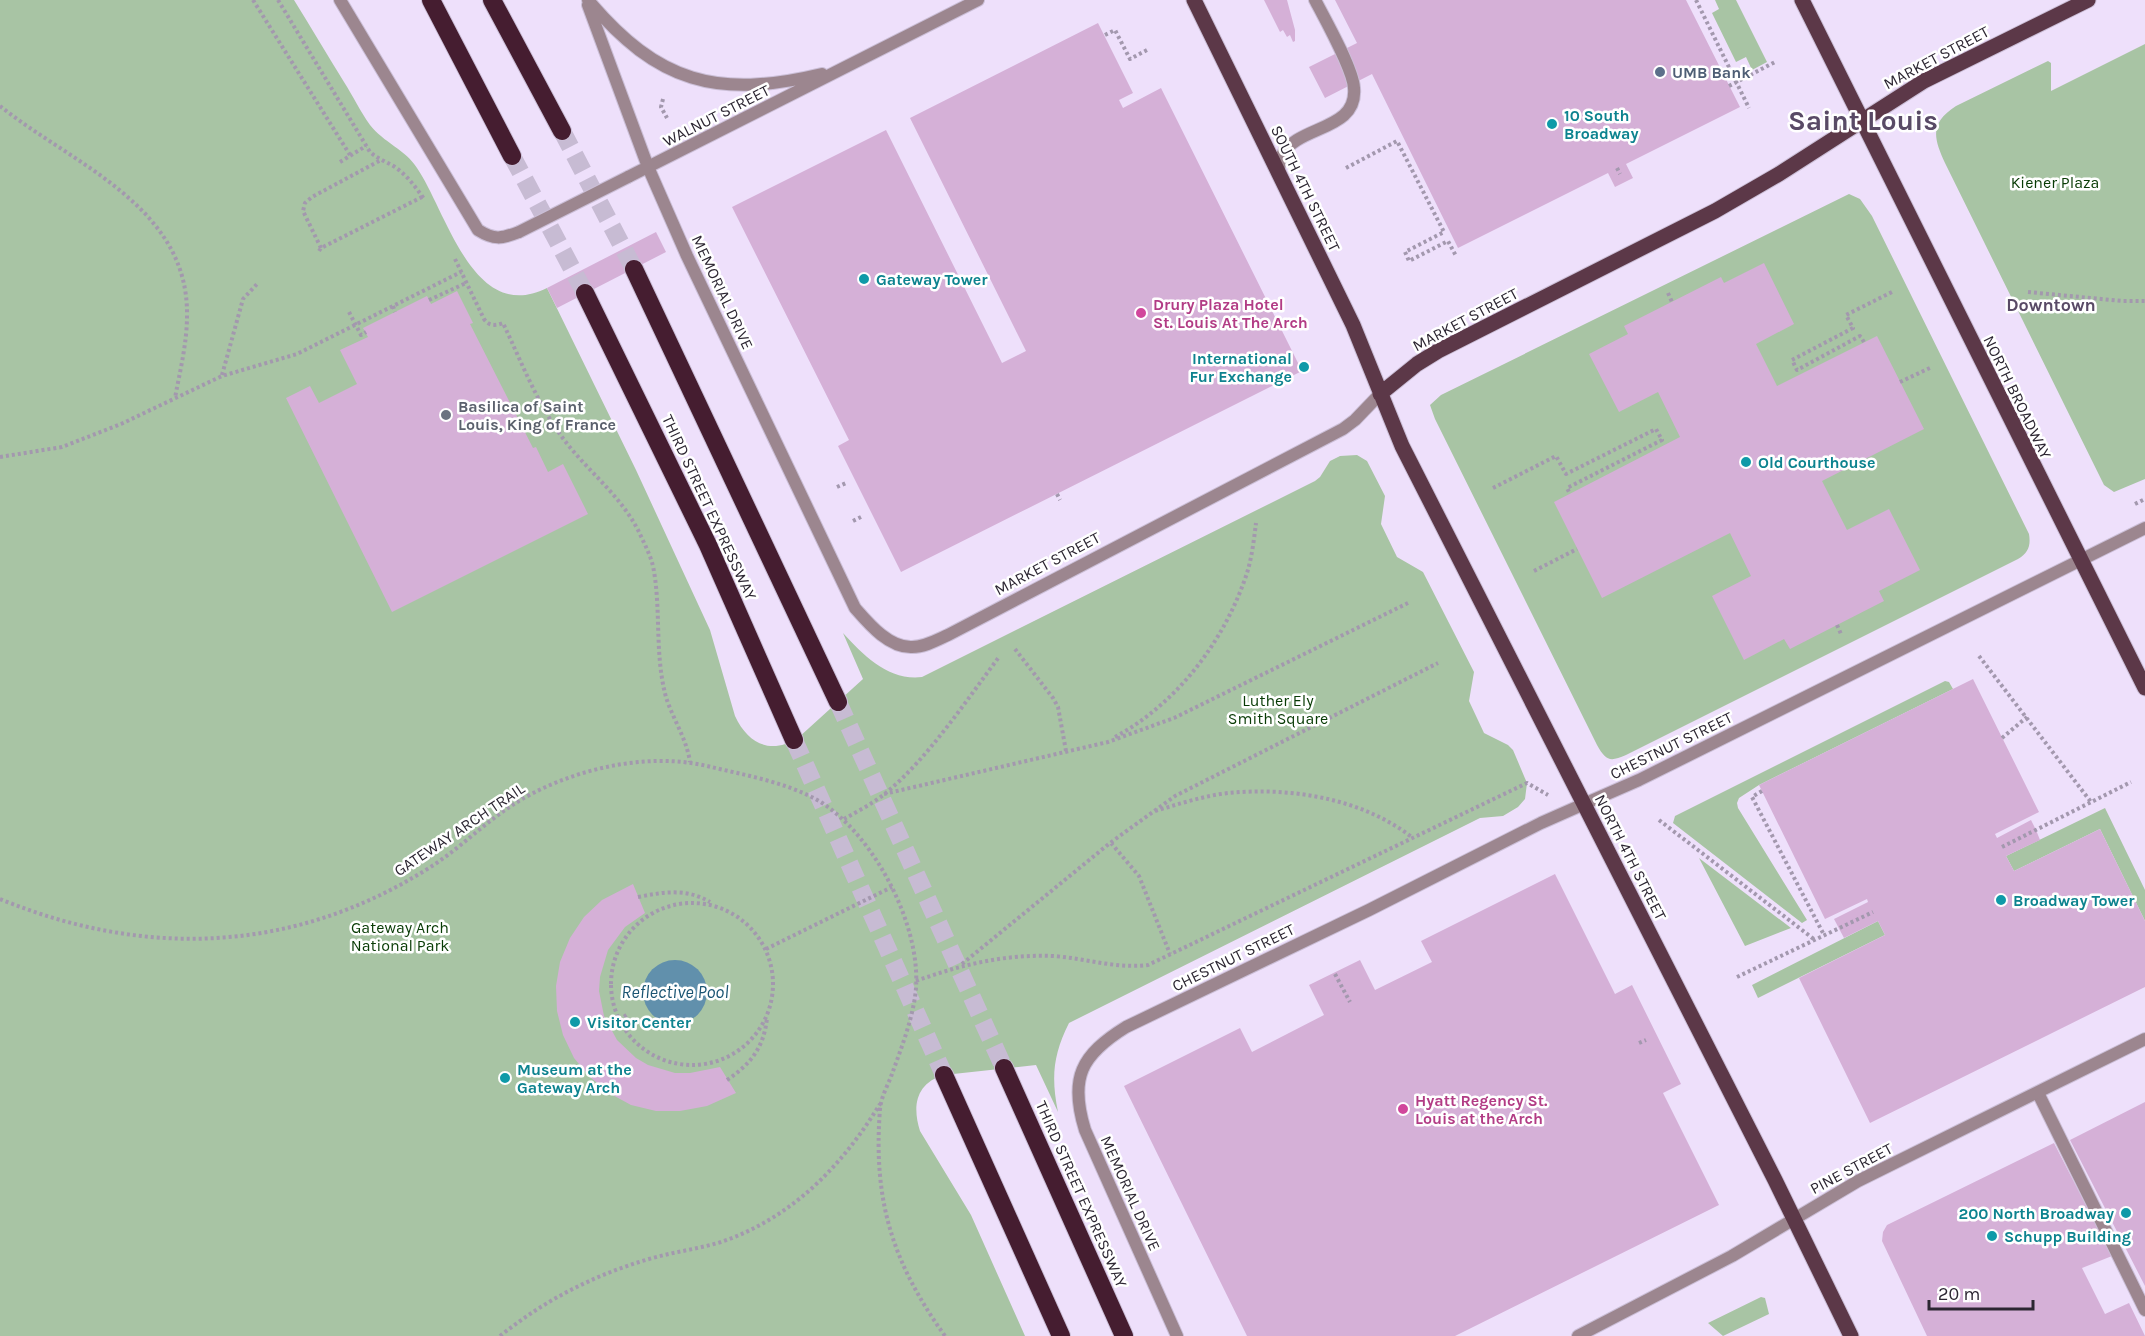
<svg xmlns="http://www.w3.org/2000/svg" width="2145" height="1336" viewBox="0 0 2145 1336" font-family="Karla,sans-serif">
<rect width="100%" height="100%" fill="#eee0fb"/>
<path fill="#a8c4a4" d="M0 0H294C311 27 327 55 344 82 353 96 360 111 370 125 383 142 406 150 417 168 447 212 473 325 547 288L636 470 710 630 735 716C748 744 771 755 798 738L863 679 843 633C864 656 889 681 922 677L1315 481 1320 477 1330 461 1340 456 1357 455 1367 461 1385 496 1381 524 1397 557 1423 572 1474 672 1469 701 1484 733 1508 745 1513 750 1527 783 1525 799 1518 807 1503 816 1480 818 1069 1023C1053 1055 1051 1077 1058 1112L1036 1065 944 1075C916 1083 912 1106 920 1131L971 1215 1025 1336H0Z
M1715 0H1736L1767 62 1752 70 1746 57 1736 62 1712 13 1719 9Z
M2145 44V479L2114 492 2104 485 1945 163C1933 137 1930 123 1956 106L2048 61 2051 63V91Z
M1849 194 1860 199 1872 216 2029 534C2031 546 2028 553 2018 559L1626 755C1610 762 1606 761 1597 745L1435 419 1430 405 1441 395Z
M1945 681 1949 682 1953 689 1759 785 1739 798 1737 803 1738 808 1807 920 1802 923 1673 823 1675 816Z
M2105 808 2145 890V921L2100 829 2014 871 2006 856Z
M1699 858 1791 928 1745 946Z
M1878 921 1885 935 1758 998 1752 985Z
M1761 1297 1765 1298 1769 1314 1723 1336 1708 1323Z"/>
<path fill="#6190ac" d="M643 992a32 32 0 1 1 64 0a32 32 0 1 1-64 0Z"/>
<path fill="#d5b0d7" d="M1264 0H1287L1295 30V41L1293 42 1290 35 1287 37 1283 30 1280 32Z
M1335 0H1686L1740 107 1626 164 1633 178 1615 187 1608 173 1458 248 1372 74 1325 98 1309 67 1357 43Z
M1098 23 1133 93 1119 100 1123 108 1161 88 1302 371 901 572 838 446 849 440 732 207 886 130 1002 363 1026 351 910 118Z
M656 232 666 252 557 308 547 288Z
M1764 263 1794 324 1756 344 1777 386 1877 336 1924 429 1822 481 1847 530 1889 509 1920 570 1879 591 1884 601 1790 649 1784 639 1744 660 1712 596 1751 576 1730 533 1602 598 1554 502 1680 437 1658 392 1619 412 1589 354 1628 334 1624 326 1721 277 1724 283Z
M457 291 473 323 470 324 533 448 536 447 548 472 563 464 588 514 392 612 286 398 310 386 319 403 357 384 340 350 368 337 363 328 427 296 431 304Z
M1973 679 2039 812 1995 834 1997 838 2031 820 2036 830 2040 840 2006 856 2014 871 2100 829 2145 921V987L1870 1123 1799 978 1885 935 1878 921 1844 938 1834 919 1868 902 1867 899 1825 919 1759 785Z
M1555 874 1615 994 1632 985 1681 1084 1663 1093 1719 1205 1455 1336H1247L1124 1086 1240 1028 1252 1052 1324 1015 1309 985 1360 960 1375 990 1432 962 1421 941Z
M633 884 645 913 625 927 608 950 600 977 599 991 604 1016 617 1040 636 1058 648 1065 675 1073H690L720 1067 736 1093 707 1106 680 1111H656L631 1105 609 1093 590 1077 574 1058 563 1035 557 1011 556 986 560 962 570 938 584 917 602 900Z
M2145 1102V1286L2070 1140Z
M2054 1143 2112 1256 2082 1268 2105 1314 2129 1303 2145 1336H1927L1882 1241 1883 1232 1887 1225Z"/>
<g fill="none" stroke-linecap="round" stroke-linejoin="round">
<path stroke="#c7bbd3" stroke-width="18" stroke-dasharray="18 9" stroke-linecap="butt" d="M562 131 634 269
M512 156 585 293
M838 702 1004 1068
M794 740 944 1075"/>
<defs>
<path id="service" d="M1279 173C1279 167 1279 160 1282 155 1298 125 1358 131 1354 88 1353 69 1325 19 1315 0
M2038 1093 2145 1310"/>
<path id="minor" d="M648 167 687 256 855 608C869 624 889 648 912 647 925 647 937 640 948 635L1343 429 1355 420 1380 394
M1177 1336 1085 1130C1069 1078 1081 1055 1126 1027L1369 910 1541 823 1584 804"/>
<path id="tertiary" d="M340 0 478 230C494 240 501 239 519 232
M588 0C658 83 717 99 822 74
M588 5 648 167
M628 177 978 0
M1584 804 1639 780 2145 528
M1578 1336 1732 1256 1858 1181 2145 1039"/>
<path id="primary" d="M1194 0 1353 325 1402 446 1775 1180 1851 1336
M1802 0 2145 688
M1380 394 1417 364 1438 351 1715 211 1779 174 1924 81 2088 0"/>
<path id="motorway" d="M431 0 512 156
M492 0 562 131
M634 269 838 702
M585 293 708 545 794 740
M1004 1068 1124 1336
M944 1075 1061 1336"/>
</defs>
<use href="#service" stroke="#cbbfd7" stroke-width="14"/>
<use href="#minor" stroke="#cbbfd7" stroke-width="14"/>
<use href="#tertiary" stroke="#cbbfd7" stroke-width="14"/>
<use href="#primary" stroke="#cbbfd7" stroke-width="17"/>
<use href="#motorway" stroke="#cbbfd7" stroke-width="20"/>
<path stroke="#a398ae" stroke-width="4" stroke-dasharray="3 3" stroke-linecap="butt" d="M253 0 350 155
M278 0 370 152C378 159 387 162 395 167 408 176 416 188 425 200
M1696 0 1749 108
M1105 35 1115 30 1130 59 1147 50
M1729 86 1775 62
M663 99 661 107 667 118
M0 106C72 164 189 206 187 316 187 343 180 371 175 398
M340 162 366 146
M1346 168 1397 141 1444 232 1405 252 1409 261 1448 241 1456 256
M1617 168 1620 174
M321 248 303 211 305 203 312 197 381 160
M319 251 321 248 422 197
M455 259 484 319C489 326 495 326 503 323 521 361 537 403 562 437 586 470 620 494 639 532 644 543 650 554 653 566 661 606 655 648 664 689 669 714 686 735 690 762
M2028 292 2122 301H2145
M1668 293 1672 302
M429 300 466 283
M393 306 395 312
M349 312 361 335 366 332
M1864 342 1860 336 1797 370 1792 360 1853 328 1846 315 1894 291
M222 375 243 299 258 283
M1900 382 1932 367
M0 457 62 447 121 424 222 376 297 354 461 272
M837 487 846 483
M1493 488 1556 456 1566 474 1656 429 1662 440 1567 488 1570 494
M1057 494 1060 500
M2135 504 2145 499
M853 521 861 517
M1534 571 1577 549
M1837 625 1841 634
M1015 649 1053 698 1058 707 1066 751
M1979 656 2091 802
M1115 737C1178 703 1225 640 1247 573 1252 557 1254 539 1256 523
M2002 738 2027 717
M1762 791 1752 797 1824 935
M884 794 1108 742 1174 718 1408 603
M1155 811C1179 804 1203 796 1228 793 1290 787 1362 798 1413 838
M844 819C858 811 874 803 887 792 928 758 966 701 999 657
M1659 820 1815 940
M1111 843 1139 876 1170 954
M2002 847 2131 782
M638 897C664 892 686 888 710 902
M0 899C146 959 294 953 429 868 458 850 482 825 511 806 564 771 644 751 707 766 744 775 786 782 819 801 875 835 925 931 915 997 911 1023 901 1049 892 1074 888 1085 881 1097 880 1109 873 1200 892 1262 945 1336
M611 984a81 81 0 1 1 162 0a81 81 0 1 1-162 0Z
M766 949 892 887
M962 964 1110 843 1175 796 1438 663
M1335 974 1350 1002
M1737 977 1873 912
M916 981C960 965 1005 954 1052 956 1086 958 1114 969 1148 965L1527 783 1548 795
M619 1020 628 1014
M1639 1043 1646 1040
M727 1080C751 1064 764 1047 767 1018
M500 1336C545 1300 594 1275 649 1259 673 1252 698 1249 721 1242 792 1218 842 1166 880 1104"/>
<use href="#service" stroke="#9c868f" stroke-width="12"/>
<use href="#minor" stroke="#9c868f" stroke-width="12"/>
<use href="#tertiary" stroke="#9c868f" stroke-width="12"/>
<use href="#primary" stroke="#5c3848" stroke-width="15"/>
<use href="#motorway" stroke="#451d30" stroke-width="18"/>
<defs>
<path id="tertiary-bridge" d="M519 232 628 177"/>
</defs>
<use href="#tertiary-bridge" stroke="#cbbfd7" stroke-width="14" stroke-linecap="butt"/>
<use href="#tertiary-bridge" stroke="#9c868f" stroke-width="12"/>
</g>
<circle fill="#5c6f8a" stroke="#fff" stroke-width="2" cx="1660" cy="72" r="6"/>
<g fill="#0f9aa8" stroke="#fff" stroke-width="2">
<circle cx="1552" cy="124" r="6"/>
<circle cx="864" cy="279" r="6"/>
<circle cx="1304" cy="367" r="6"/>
<circle cx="1746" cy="462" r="6"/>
<circle cx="2001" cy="900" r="6"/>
<circle cx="575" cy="1022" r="6"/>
<circle cx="505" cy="1078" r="6"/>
<circle cx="2126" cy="1213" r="6"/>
<circle cx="1992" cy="1236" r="6"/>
</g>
<g fill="#d1479c" stroke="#fff" stroke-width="2">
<circle cx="1141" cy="313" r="6"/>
<circle cx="1403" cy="1109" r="6"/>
</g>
<circle fill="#6b7280" stroke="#fff" stroke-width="2" cx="446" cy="415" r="6"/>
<g text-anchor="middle" stroke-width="5" stroke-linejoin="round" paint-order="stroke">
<g font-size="16" fill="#2c2632" stroke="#fff">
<text transform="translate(1936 57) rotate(-28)" y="6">MARKET STREET</text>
<text transform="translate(716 115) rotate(-27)" y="6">WALNUT STREET</text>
<text transform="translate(1306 188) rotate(64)" y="6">SOUTH 4TH STREET</text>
<text transform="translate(723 292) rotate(65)" y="6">MEMORIAL DRIVE</text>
<text transform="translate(1465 319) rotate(-28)" y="6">MARKET STREET</text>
<text transform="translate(2018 397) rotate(64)" y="6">NORTH BROADWAY</text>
<text transform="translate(710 507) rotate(65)" y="6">THIRD STREET EXPRESSWAY</text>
<text transform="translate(1047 563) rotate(-28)" y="6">MARKET STREET</text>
<text transform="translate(1671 745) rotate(-26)" y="6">CHESTNUT STREET</text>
<text transform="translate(459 829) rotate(-34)" y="6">GATEWAY ARCH TRAIL</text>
<text transform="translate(1631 857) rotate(63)" y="6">NORTH 4TH STREET</text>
<text transform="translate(1233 957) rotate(-26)" y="6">CHESTNUT STREET</text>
<text transform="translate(1851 1168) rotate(-28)" y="6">PINE STREET</text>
<text transform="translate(1131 1193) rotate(66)" y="6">MEMORIAL DRIVE</text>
<text transform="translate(1082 1194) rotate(66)" y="6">THIRD STREET EXPRESSWAY</text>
</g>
<g font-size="16" font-weight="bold" fill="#4e5e75" stroke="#fff" text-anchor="start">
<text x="1672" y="78">UMB Bank</text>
</g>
<g font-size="16" font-weight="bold" fill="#0d838f" stroke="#fff" text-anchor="start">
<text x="1564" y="121">10 South<tspan x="1564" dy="18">Broadway</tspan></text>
<text x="876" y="285">Gateway Tower</text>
<text x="1292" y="364" text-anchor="end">International<tspan x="1292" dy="18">Fur Exchange</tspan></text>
<text x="1758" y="468">Old Courthouse</text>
<text x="2013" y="906">Broadway Tower</text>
<text x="587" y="1028">Visitor Center</text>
<text x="517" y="1075">Museum at the<tspan x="517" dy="18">Gateway Arch</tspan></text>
<text x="2114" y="1219" text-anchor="end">200 North Broadway</text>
<text x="2004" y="1242">Schupp Building</text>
</g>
<g font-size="16" fill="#083b05" stroke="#fff">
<text x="2055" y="188">Kiener Plaza</text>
<text x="1278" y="706">Luther Ely<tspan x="1278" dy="18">Smith Square</tspan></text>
<text x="400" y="933">Gateway Arch<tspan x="400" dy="18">National Park</tspan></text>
</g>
<g font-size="16" font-weight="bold" fill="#b23c85" stroke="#fff" text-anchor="start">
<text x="1153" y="310">Drury Plaza Hotel<tspan x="1153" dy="18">St. Louis At The Arch</tspan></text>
<text x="1415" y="1106">Hyatt Regency St.<tspan x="1415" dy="18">Louis at the Arch</tspan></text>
</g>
<g font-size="16" font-weight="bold" fill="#5b616d" stroke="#fff" text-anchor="start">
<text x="458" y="412">Basilica of Saint<tspan x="458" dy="18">Louis, King of France</tspan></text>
</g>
<g font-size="18" font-weight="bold" fill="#594a66" stroke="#fff">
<text x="2051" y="311">Downtown</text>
</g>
<g font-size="18" font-style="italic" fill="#1b5573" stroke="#fff">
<text x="675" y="998">Reflective Pool</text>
</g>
<g font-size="28" font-weight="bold" fill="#594a66" stroke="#fff">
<text x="1863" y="130">Saint Louis</text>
</g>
</g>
<path d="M1929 1300v9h104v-9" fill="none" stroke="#2c2632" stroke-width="3"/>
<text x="1938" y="1300" font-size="18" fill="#2c2632" stroke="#ffffff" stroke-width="4.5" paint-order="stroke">20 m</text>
</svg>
